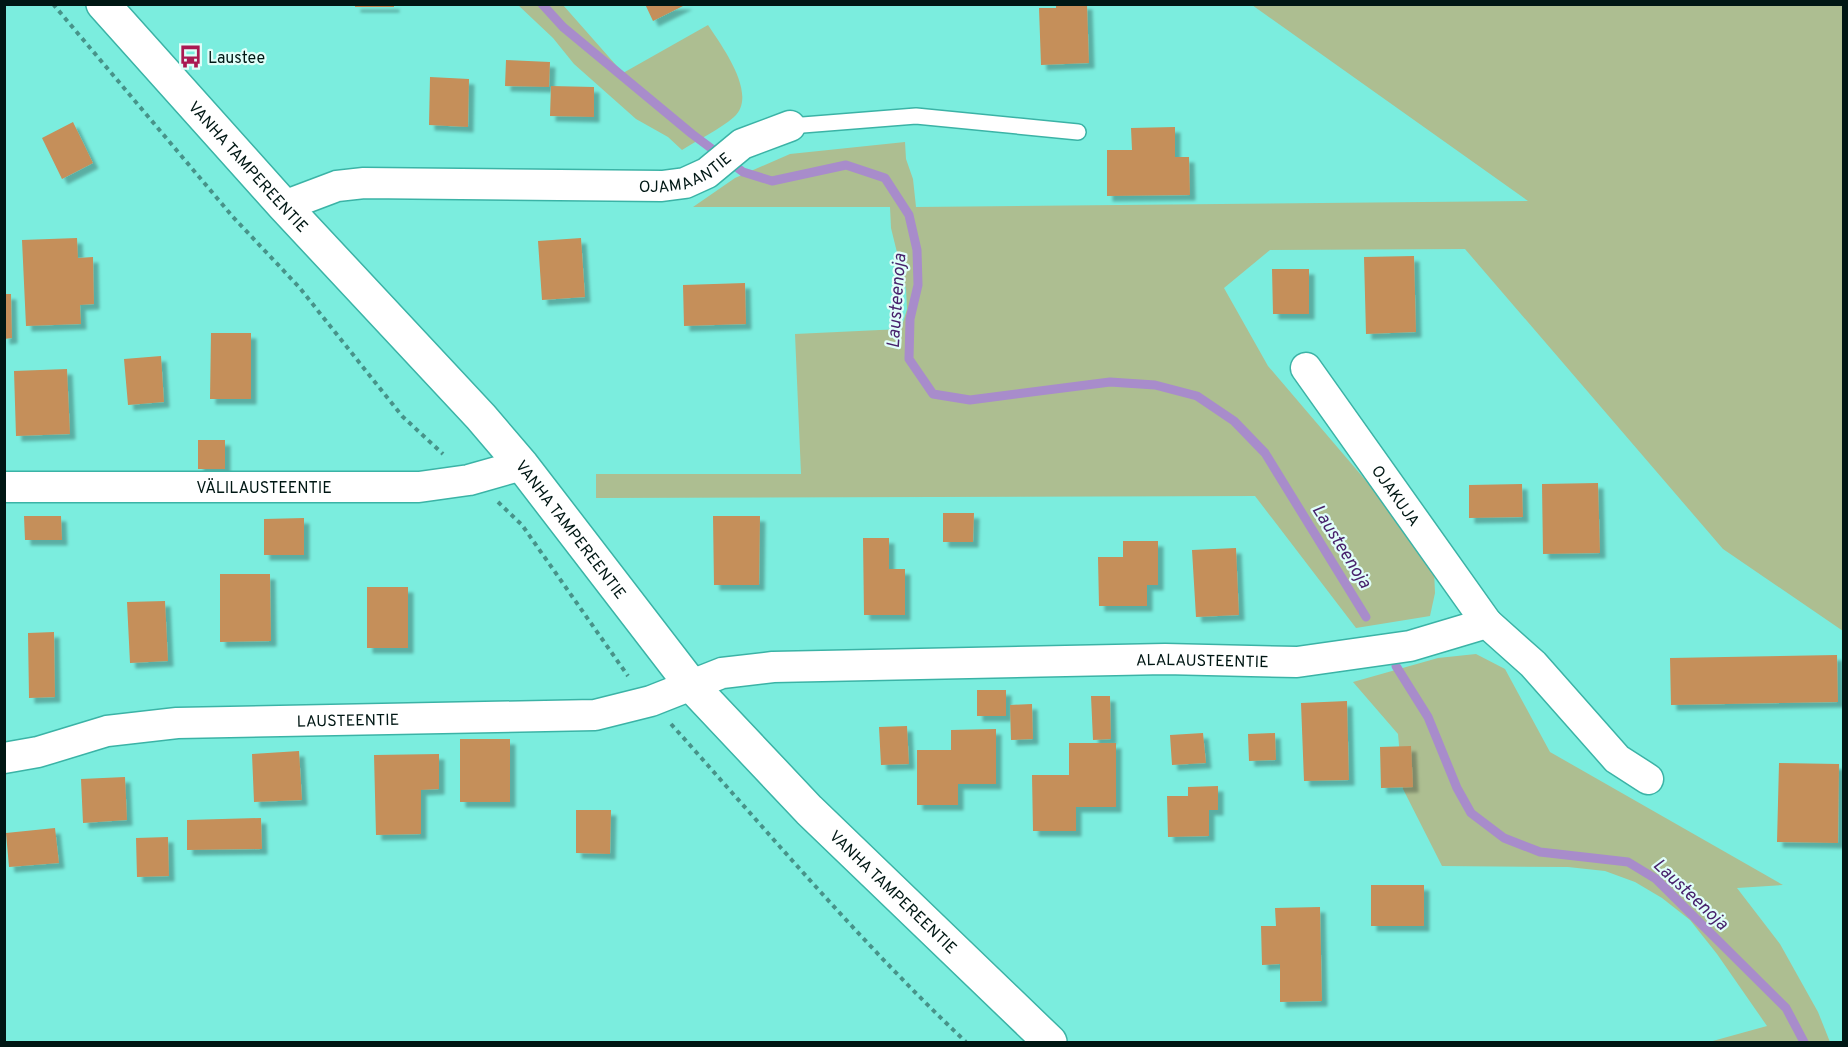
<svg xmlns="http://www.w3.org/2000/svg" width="1848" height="1047" viewBox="0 0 1848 1047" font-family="Overpass,sans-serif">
<defs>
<filter id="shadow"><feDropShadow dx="5.5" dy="5.5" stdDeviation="1.5" flood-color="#0004"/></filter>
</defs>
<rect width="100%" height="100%" fill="#7bedde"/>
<path fill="#adbe91" d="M518 5H563L623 73 708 25C721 45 759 95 734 117 719 130 699 139 682 150L668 137 636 119 574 64 553 38Z
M1252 5H1843V631L1723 549 1465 249 1270 250 1224 288 1268 366 1414 537 1434 570 1435 593 1430 616 1356 628 1255 496 596 498V474H801L795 334 901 329 907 309 906 289 891 228 890 207H693L735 178 790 154 905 142 906 159 913 179 916 207 1528 201Z
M1476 654 1505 669 1550 752 1783 885 1737 888 1780 944 1818 1012 1830 1042H1709L1767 1026 1717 954 1690 920 1662 898 1635 882 1605 871 1568 867 1442 866 1403 789 1398 734 1353 682 1438 658Z"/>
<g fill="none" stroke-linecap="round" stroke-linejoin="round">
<path stroke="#a88ccb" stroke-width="9" d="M542 4 563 27 692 134 743 172 772 181 846 165 885 178 909 215 917 250 918 285 910 319 909 359 933 394 970 400 1110 382 1155 385 1197 396 1234 421 1265 453 1366 617
M1396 666 1428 717 1457 788 1471 813 1504 838 1540 852 1628 862 1656 879 1786 1008 1804 1042"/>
</g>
<path fill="#c58f5a" filter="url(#shadow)" d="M355 4H394V7H355Z
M645 4H687L653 21Z
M1056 4H1087L1089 63 1041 65 1039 8H1056Z
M506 60 550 62 549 87 505 86Z
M430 77 469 79 468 127 429 125Z
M551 86 594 87V117L550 116Z
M73 122 93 163 62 179 42 138Z
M1175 127V157H1189L1190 195 1107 196V150H1132L1131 128Z
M77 238 78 258 93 257 94 304 80 305 81 324 26 326 22 240Z
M581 238 585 297 542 300 538 241Z
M1414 256 1416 332 1366 334 1364 257Z
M1272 269H1309V314H1273Z
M745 283 746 324 684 326 683 285Z
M4 294H11L12 338 4 339Z
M211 333H251V399H210Z
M161 356 164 402 128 405 124 359Z
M67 369 70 434 16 436 14 371Z
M198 440H225V469H198Z
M1598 483 1600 553 1543 554 1542 484Z
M1522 484 1523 517 1469 518V485Z
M943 513H974L973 542H943Z
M24 516H61L62 540H25Z
M713 516H760L759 585H714Z
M304 518V555H264V519Z
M863 538H889V569H905V615H864Z
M1123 541H1158V585H1147V606H1099L1098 557H1123Z
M1236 548 1239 615 1196 617 1192 550Z
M220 574H270L271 641 220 642Z
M367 587H408V648H367Z
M165 601 168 661 130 663 127 602Z
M54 632 55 697 29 698 28 633Z
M1837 655 1838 702 1671 705 1670 658Z
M977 690H1006V716H977Z
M1091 696H1110L1111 739 1093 740Z
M1347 701 1349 780 1304 781 1301 703Z
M1032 704 1033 739 1011 740 1010 705Z
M907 726 909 764 881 765 879 727Z
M996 729V784H958V805H917V750H951V730Z
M1203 733 1206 763 1172 765 1170 735Z
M1275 733 1276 760 1249 761 1248 734Z
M460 739H510V802H460Z
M1069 743H1116V807H1076V831H1033L1032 775H1069Z
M1411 746 1413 787 1381 788 1380 747Z
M299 751 302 800 254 802 252 754Z
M439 754V789L421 790V834L376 835 374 755Z
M1779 763 1839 764 1838 843 1777 842Z
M125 777 127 820 83 823 81 779Z
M1218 786V810H1209V836L1168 837 1167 796H1188V787Z
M576 810H611L610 854 576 853Z
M261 818 262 849 187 850V820Z
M55 828 59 863 9 867 6 833Z
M168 837 169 876 137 877 136 838Z
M1371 885H1424V926H1371Z
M1320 907 1322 1001 1280 1002V964L1262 965 1261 926H1276L1275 908Z"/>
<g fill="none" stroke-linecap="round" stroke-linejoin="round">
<defs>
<path id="lane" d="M790 126 916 116 1078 132"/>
<g id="street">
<path id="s1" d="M284 206 337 186 364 183 662 186 685 183 707 173 742 144 790 126"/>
<path id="s2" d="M1306 368 1487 623"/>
<path id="s3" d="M4 487H419L469 480 522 465"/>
<path id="s4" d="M4 758 38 752 107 731 177 723 595 715 651 701 722 673 773 667 1165 659 1297 662 1410 646 1487 623 1533 664 1617 759 1648 779"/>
</g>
<g id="secondary">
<path id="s5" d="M103 4 284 206 481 417 522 465 692 686 809 810 1050 1042"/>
</g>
</defs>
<use href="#lane" stroke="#3bb3a6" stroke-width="18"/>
<use href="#street" stroke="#3bb3a6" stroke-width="33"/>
<use href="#secondary" stroke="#3bb3a6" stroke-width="36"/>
<path stroke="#479389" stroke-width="4" stroke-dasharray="4.5 4.5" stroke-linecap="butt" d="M53 4 233 217 299 287 402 416 443 454
M498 502 522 525 628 676
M671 724C768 832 861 943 966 1042"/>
<use href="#lane" stroke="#fff" stroke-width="15"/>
<use href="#street" stroke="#fff" stroke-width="30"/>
<use href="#secondary" stroke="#fff" stroke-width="33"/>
</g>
<defs>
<symbol id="bus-bare" viewBox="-9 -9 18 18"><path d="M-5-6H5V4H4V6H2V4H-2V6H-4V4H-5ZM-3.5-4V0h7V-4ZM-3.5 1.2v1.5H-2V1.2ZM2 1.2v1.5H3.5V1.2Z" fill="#aa1952" stroke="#e0fef9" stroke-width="2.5" paint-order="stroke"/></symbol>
</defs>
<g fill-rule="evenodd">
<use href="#bus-bare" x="174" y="40" width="33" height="33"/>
</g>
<g text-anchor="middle" stroke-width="4.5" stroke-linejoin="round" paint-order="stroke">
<g font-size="16" fill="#001714" stroke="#e0fef9" text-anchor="start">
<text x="208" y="63">Laustee</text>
</g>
<g font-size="16" fill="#001714" stroke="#e0fef9">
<text dy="6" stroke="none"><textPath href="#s5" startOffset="218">VANHA TAMPEREENTIE</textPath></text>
<text dy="6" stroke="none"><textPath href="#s1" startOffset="408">OJAMAANTIE</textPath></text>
<text dy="6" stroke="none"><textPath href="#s3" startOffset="260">VÄLILAUSTEENTIE</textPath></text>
<text dy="6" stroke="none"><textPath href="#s2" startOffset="156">OJAKUJA</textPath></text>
<text dy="6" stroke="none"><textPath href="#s5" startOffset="704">VANHA TAMPEREENTIE</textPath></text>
<text dy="6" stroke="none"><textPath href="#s4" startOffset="1210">ALALAUSTEENTIE</textPath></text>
<text dy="6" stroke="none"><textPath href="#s4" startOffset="348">LAUSTEENTIE</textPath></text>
<text dy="6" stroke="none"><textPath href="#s5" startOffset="1190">VANHA TAMPEREENTIE</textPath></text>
</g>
<g font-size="18" font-style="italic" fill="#48226c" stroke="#e0fef9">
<text transform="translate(896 301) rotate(-86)" y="6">Lausteenoja</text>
<text transform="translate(1342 546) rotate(58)" y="6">Lausteenoja</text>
<text transform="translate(1691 894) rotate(43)" y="6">Lausteenoja</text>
</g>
</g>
<rect width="1848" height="1047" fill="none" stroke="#001714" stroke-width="12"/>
</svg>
